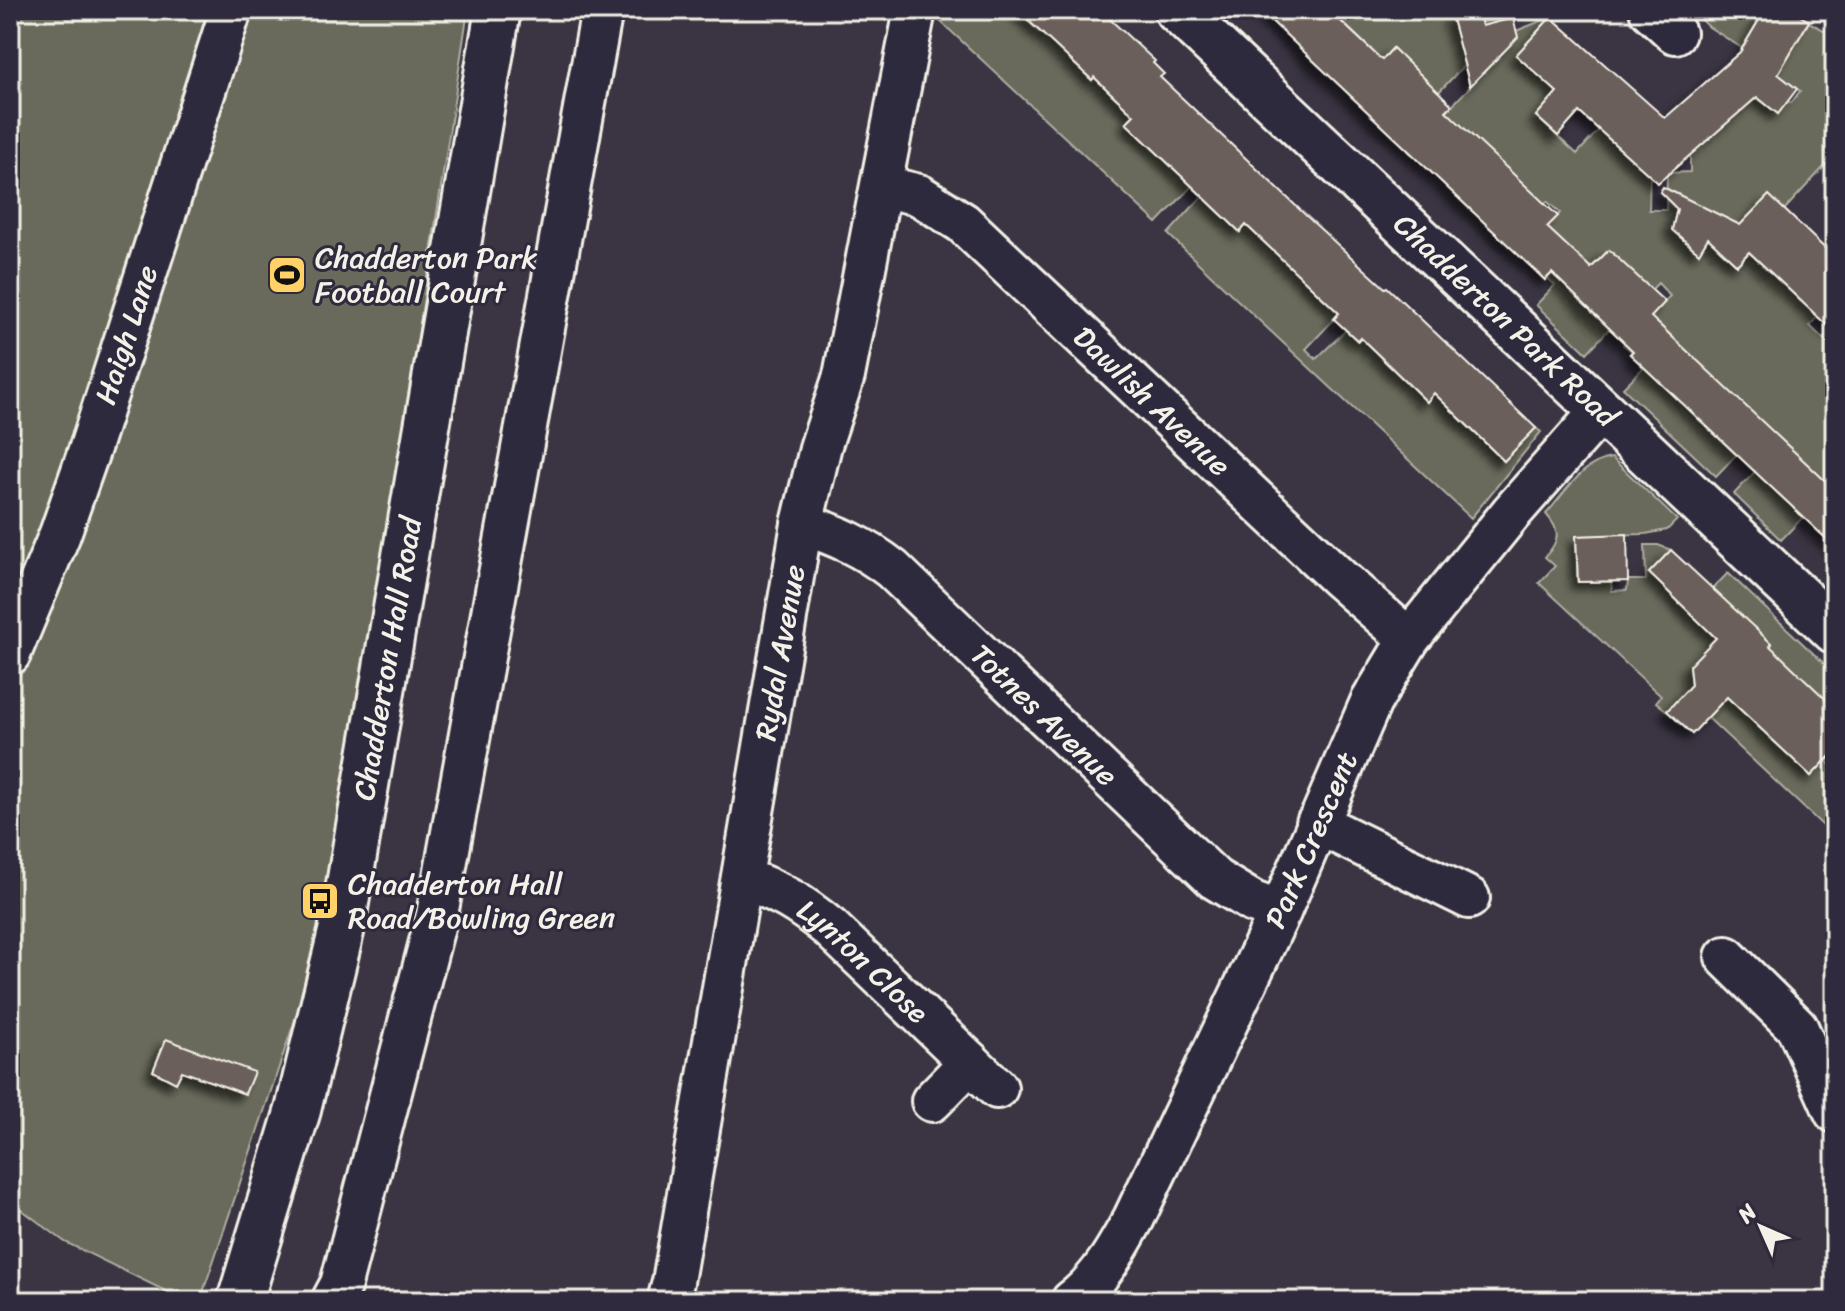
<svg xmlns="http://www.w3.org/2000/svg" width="1845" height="1311" viewBox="0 0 1845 1311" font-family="Sriracha,sans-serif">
<defs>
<filter id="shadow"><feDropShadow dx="-7" dy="7" stdDeviation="4" flood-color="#0009"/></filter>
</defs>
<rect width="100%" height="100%" fill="#3b3543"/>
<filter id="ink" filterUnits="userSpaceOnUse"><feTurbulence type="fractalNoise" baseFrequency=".0125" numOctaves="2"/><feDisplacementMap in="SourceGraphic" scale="16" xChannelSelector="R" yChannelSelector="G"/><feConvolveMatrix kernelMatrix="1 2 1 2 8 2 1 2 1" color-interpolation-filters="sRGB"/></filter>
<g filter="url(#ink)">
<path fill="#696a5b" stroke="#aeaea2" stroke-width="2" d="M10 10H468L329 919 200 1301H186L65 1242 10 1201Z
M942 10H1016L1038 32 1058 10 1067 57 1091 80 1094 77 1128 110 1143 105 1127 122 1193 185 1157 223 940 21Z
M1343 10H1468L1451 15 1455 29 1512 15 1513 18 1487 25 1490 38 1516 31 1551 17 1517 55 1529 67 1566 89 1553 97 1536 117 1577 154 1604 124 1608 138 1650 172 1649 210H1666L1667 173 1690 172V155L1756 98 1778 113 1788 101 1791 103 1800 91 1778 74 1809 22 1835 36V155L1784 210 1769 196 1718 248 1737 265 1749 252 1817 317 1810 326 1835 350V486L1833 488 1792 450 1808 512 1781 540 1734 494 1781 444 1712 400 1696 417 1736 455 1716 476 1623 388 1644 367 1681 402 1710 373 1659 324 1632 352 1623 345 1670 296 1658 283 1651 290 1609 250 1574 286 1610 328 1587 353 1536 305 1555 285 1547 278 1572 251 1547 227 1560 213 1547 201 1533 214 1449 114 1410 154 1408 152 1486 70 1472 57 1437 94 1393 48 1376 65 1339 83 1371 49 1337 17Z
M1695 10H1765L1742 48 1709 27 1695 14Z
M1213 184 1240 231 1252 219 1273 250 1339 314 1306 349 1316 359 1346 330 1358 341 1361 338 1408 383 1446 343 1453 348 1414 389 1426 401 1434 393 1504 461 1536 428 1541 432 1471 518C1368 422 1269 331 1168 234Z
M1612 458 1677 520 1667 530 1645 534 1576 536 1577 582 1611 581 1612 591 1627 590 1628 580H1646L1645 545H1658L1671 550 1650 572 1686 564 1664 587 1690 612 1728 573 1835 674V723L1823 697 1791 667 1835 724V753L1827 762 1835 770V837L1707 717 1721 703 1695 681 1667 711 1656 702 1661 696 1539 583 1555 566 1545 557C1560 540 1561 531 1546 514 1565 493 1583 461 1612 458Z"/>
<path fill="#6b5f5a" stroke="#f4f1e8" stroke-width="2" filter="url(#shadow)" d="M1017 10H1100L1155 61 1153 63 1164 74 1160 77 1314 223 1385 288 1387 287 1536 428 1504 461 1434 393 1427 402 1361 338 1358 341 1334 319 1339 313 1246 225 1240 232 1126 123 1134 115 1094 77 1092 80Z
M1260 10H1329L1382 60 1393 48 1452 105 1446 111 1558 216 1547 227 1591 268 1609 250 1665 302 1651 317 1835 490V547L1630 354 1633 351 1552 273 1545 280Z
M1468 10H1478L1482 26 1513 18 1518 37 1470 86 1451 15Z
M1765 10H1790L1809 21 1778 74 1797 89 1778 114 1757 97 1658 183 1579 112 1558 136 1536 116 1557 92 1516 55 1551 17 1665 118 1740 52Z
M1663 187 1740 225 1769 195 1835 258V333L1749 252 1737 265 1708 238 1699 253 1672 230 1677 209 1660 192Z
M1627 534 1628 581 1578 582 1576 536Z
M1671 550 1772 644 1770 646 1835 708V751L1811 776 1727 697 1692 734 1667 711 1691 685 1689 666 1716 638 1649 573Z
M166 1039 254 1072 245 1094 182 1071 176 1083 153 1071Z"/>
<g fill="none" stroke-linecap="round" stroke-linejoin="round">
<defs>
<g id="street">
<path d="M1650 10 1675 33"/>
<path id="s1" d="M882 186 919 195 963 223 1339 578 1409 639"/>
<path id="s2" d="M802 524C836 535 864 547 892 569L1215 879 1253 902 1280 912"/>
<path id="s3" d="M10 654 60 534 89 451 231 10"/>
<path d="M1317 823 1469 898"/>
<path id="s4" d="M742 879C777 889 802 905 830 928L997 1088"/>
<path d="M1726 957 1797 1027 1835 1112"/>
<path d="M932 1101 970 1062"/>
<path d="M332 1301 341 1284 437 915 602 10"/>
<path id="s5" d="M668 1301 673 1282 802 524 821 445 844 376 915 10"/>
<path id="s6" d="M1072 1301C1100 1280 1117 1249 1134 1218L1280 912 1371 702 1409 639 1511 513 1601 411"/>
</g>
<g id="secondary">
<path id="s7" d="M1177 10 1835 631"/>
<path id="s8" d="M240 1301 298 1110 341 932 498 10"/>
</g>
</defs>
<use href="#street" stroke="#f4f1e8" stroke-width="46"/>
<use href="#secondary" stroke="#f4f1e8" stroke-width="50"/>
<use href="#street" stroke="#2f2a3d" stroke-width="40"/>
<use href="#secondary" stroke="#2f2a3d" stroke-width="44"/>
</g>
</g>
<defs>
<symbol id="stadium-square" viewBox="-11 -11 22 22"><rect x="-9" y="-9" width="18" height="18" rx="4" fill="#ffd166" stroke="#2f2a3d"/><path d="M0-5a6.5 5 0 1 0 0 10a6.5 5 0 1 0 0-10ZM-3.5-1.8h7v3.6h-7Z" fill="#111"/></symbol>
<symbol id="bus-square" viewBox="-11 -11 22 22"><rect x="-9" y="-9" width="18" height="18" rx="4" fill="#ffd166" stroke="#2f2a3d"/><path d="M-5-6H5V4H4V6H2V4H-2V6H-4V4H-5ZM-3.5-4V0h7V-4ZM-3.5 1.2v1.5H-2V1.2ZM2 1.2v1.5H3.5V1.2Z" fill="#111"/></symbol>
</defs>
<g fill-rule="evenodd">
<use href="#stadium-square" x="265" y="253" width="44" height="44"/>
<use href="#bus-square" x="298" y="879" width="44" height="44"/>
</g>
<g text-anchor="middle" stroke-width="6" stroke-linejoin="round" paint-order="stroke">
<g font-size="30" fill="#f4f1e8" stroke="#2f2a3d" text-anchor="start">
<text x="315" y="268">Chadderton Park<tspan x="315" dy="34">Football Court</tspan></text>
<text x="348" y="894">Chadderton Hall<tspan x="348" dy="34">Road/Bowling Green</tspan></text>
</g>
<g font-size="30" fill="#f4f1e8" stroke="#2f2a3d">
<text dy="10" stroke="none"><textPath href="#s7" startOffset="452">Chadderton Park Road</textPath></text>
<text dy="10" stroke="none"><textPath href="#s3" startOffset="340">Haigh Lane</textPath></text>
<text dy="10" stroke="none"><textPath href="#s1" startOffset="350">Dawlish Avenue</textPath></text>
<text dy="10" stroke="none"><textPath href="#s5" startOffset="658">Rydal Avenue</textPath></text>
<text dy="10" stroke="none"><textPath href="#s8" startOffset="660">Chadderton Hall Road</textPath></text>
<text dy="10" stroke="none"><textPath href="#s2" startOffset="312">Totnes Avenue</textPath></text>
<text dy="10" stroke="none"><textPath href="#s6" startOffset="522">Park Crescent</textPath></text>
<text dy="10" stroke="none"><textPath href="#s4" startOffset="148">Lynton Close</textPath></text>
</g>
</g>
<rect width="1845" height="1311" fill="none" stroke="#2f2a3d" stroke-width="40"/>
<rect x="20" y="20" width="1805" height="1271" fill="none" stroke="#f4f1e8" stroke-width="3" filter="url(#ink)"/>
<g transform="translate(1761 1227) rotate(315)" stroke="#2f2a3d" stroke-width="6" paint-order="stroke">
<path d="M0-6L14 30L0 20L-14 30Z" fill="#f4f1e8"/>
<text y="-12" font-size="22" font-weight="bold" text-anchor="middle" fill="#f4f1e8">N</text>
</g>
</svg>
